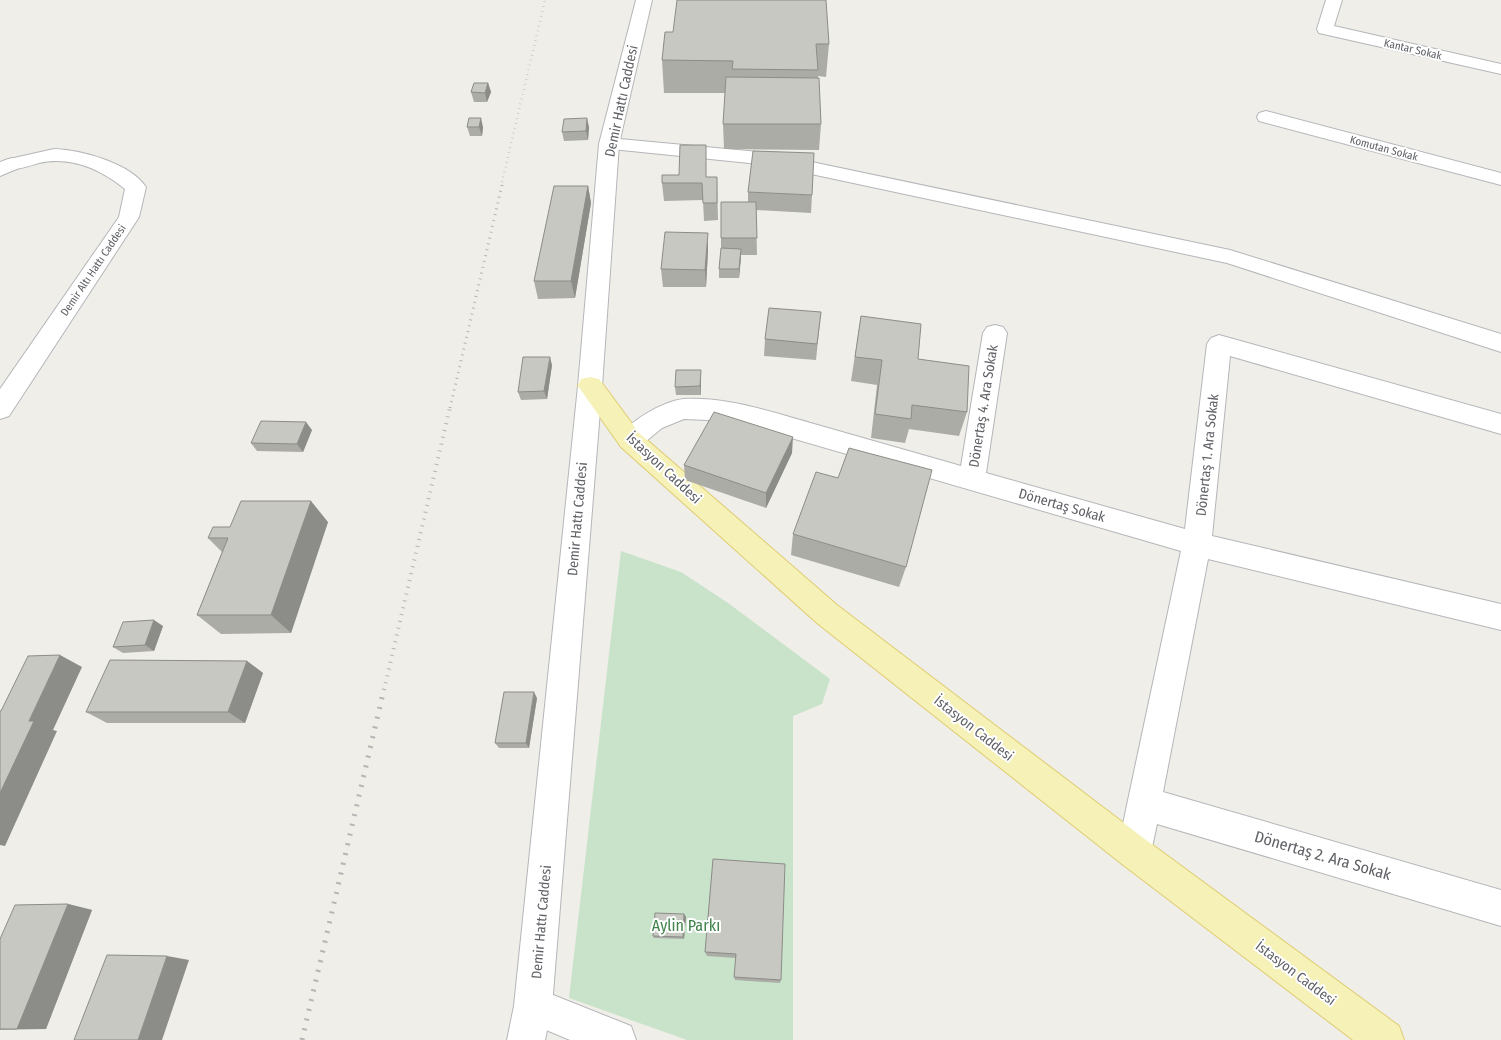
<svg xmlns="http://www.w3.org/2000/svg" width="1501" height="1040" viewBox="0 0 1501 1040" font-family="'Fira Sans Condensed',sans-serif">
<rect width="100%" height="100%" fill="#efeee8"/>
<path fill="#c8e3ca" d="M621 551 681 572 728 603 830 679 822 704 793 716V1040H687L569 998Z"/>
<g fill="none" stroke-linecap="round" stroke-linejoin="round">
<defs>
<path id="minor" d="M1326 0H1342L1334 26 1501 64V74L1319 33 1317 29Z
M1266 111 1501 173V185L1259 121 1257 117 1259 113Z
M609 138 769 153 1230 250 1501 334V352L1227 263 769 165 602 148 599 144 602 140Z
M12 158 19 160 22 164 19 168 0 176V162Z
M995 325 1003 327 1007 333 986 473 1185 529 1207 344 1211 338 1219 335 1501 414V434L1230 356 1212 536 1501 604V630L1208 559 1163 792 1501 890V926L1157 824 1151 852 1146 864 1134 869 1122 864 1117 852 1181 551 733 421 684 419 662 428 639 447 630 450 621 447 617 440C627 422 663 401 684 399 729 397 771 412 814 424 863 438 912 452 961 466L983 333 987 327Z
M533 987 631 1026 636 1040H570L520 1019 514 1006 520 993Z"/>
<path id="tertiary" d="M636 0H652L619 144 602 386 552 1006 545 1040H507L514 1006 578 386 599 144Z
M54 149C82 150 130 163 146 187L139 217 9 416 0 419V389L119 217 125 189C100 169 71 156 39 163 28 166 17 171 5 168L2 164 5 160Z"/>
<path id="primary" d="M590 377 599 379 639 433 837 605 1146 840 1399 1026 1404 1040H1353L1122 864 817 623 621 447 578 386 581 379Z"/>
</defs>
<use href="#minor" stroke="#b5b6ba" stroke-width="2"/>
<use href="#tertiary" stroke="#b5b6ba" stroke-width="2"/>
<use href="#primary" stroke="#e0cc70" stroke-width="2"/>
<use href="#minor" fill="#fff" fill-rule="evenodd"/>
<use href="#tertiary" fill="#fff" fill-rule="evenodd"/>
<use href="#primary" fill="#f5f1b7" fill-rule="evenodd"/>
<path stroke="#b5b5b6" stroke-width="2.5" stroke-dasharray="0.5 4.5" stroke-linecap="butt" d="M502 182 545 0"/>
<path stroke="#b5b5b6" stroke-width="3" stroke-dasharray="1 5" stroke-linecap="butt" d="M450 408 503 181"/>
<path stroke="#b5b5b6" stroke-width="4" stroke-dasharray="1 6" stroke-linecap="butt" d="M384 690 450 407"/>
<path stroke="#b5b5b6" stroke-width="5" stroke-dasharray="2 8" stroke-linecap="butt" d="M302 1040 384 689"/>
</g>
<path fill="#acaca7" d="M665 32 829 44 826 77 818 76 821 124 819 150 724 149 723 124 725 93H664L662 60Z
M488 83 491 92 487 102H474L471 92Z
M469 118 483 127 482 136H470L467 127Z
M589 127 588 140 564 141 562 132Z
M707 177H717L718 220 704 221 703 200 664 201 662 183Z
M588 186 591 203 575 298 538 299 534 281Z
M748 192 812 195 811 213 756 210 757 255H741L739 278H719V269L721 250V238L748 202Z
M708 250 706 287H663L661 269Z
M821 312 816 360 764 356 765 339Z
M861 316 918 359 967 412 959 436 909 429 905 443 871 438 877 385 851 381Z
M552 365 547 399 521 400 518 392Z
M701 379V395H676L675 387Z
M312 430 303 452 257 451 251 443Z
M792 453 766 508 685 480 684 465Z
M328 522 291 633 221 634 197 615 222 552 208 538 230 527Z
M793 534 906 567 899 587 791 555Z
M163 626 154 651 123 653 113 647Z
M247 661 263 673 245 723H107L86 712Z
M537 698 529 748H499L495 743Z
M713 859 781 980 780 983 735 980 734 977 736 958 707 956 705 952Z
M68 904 92 910 46 1029 0 1030V939Z
M684 914 686 917 684 939 654 938 653 936Z"/>
<path fill="#8c8c88" d="M488 83 491 92 487 102 485 93Z
M481 118 483 127 482 136 479 127Z
M587 118 589 127 588 140 586 131Z
M588 186 591 203 575 298 571 281Z
M708 233V250L706 287 705 270Z
M741 249V258L739 278V269Z
M550 357 552 365 547 399 544 391Z
M701 370V395L700 386Z
M306 422 312 430 303 452 297 444Z
M793 437 792 453 766 508V493Z
M311 501 328 522 291 633 271 615Z
M154 620 163 626 154 651 145 645Z
M60 655 82 667 53 730 57 731 5 846 0 845V793L29 721Z
M247 661 263 673 245 723 228 712Z
M534 692 537 698 529 748 526 743Z
M68 904 92 910 46 1029H17Z
M684 914 686 917 684 939 683 937Z
M167 956 189 960 162 1040H138Z"/>
<path fill="#c8c8c2" stroke="#8c8c88" d="M677 0H826L829 44H816L818 70 732 69 733 61 662 60 665 32H673Z
M726 77 819 78 821 124H723Z
M474 83H488L485 93 471 92Z
M469 118H481L479 127H467Z
M587 118 586 131 562 132 564 119Z
M680 145H706V177H717V203H703L702 183H662V175H679Z
M753 151 814 153 812 195 748 192Z
M554 186H588L571 281H534Z
M721 202H756L757 238H721Z
M665 232 708 233 705 270 661 269Z
M721 248 741 249 739 269H719Z
M769 308 821 312 817 344 765 339Z
M861 316 921 324 918 359 969 366 967 412 912 405 911 419 875 414 882 360 855 357Z
M523 357H550L544 391 518 392Z
M676 370H701L700 386 675 387Z
M714 412 793 437 766 493 684 465Z
M261 421 306 422 297 444 251 443Z
M849 448 932 470 906 567 793 534 816 472 838 478Z
M241 501H311L271 615H197L228 538H208L213 527H230Z
M154 620 145 645 113 647 123 622Z
M60 655 29 721H34L0 793V711H1L28 656Z
M110 660 247 661 228 712H86Z
M504 692H534L526 743H495Z
M713 859 785 864 781 980 734 977 736 954 705 952Z
M68 904 17 1029H0V939L15 905Z
M655 913 684 914 683 937 653 936Z
M107 955 167 956 138 1040H74Z"/>
<g text-anchor="middle" stroke-width="4" stroke-linejoin="round" paint-order="stroke">
<g font-size="11" fill="#5f6166" stroke="#fff">
<text transform="translate(1413 49) rotate(13)" y="4">Kantar Sokak</text>
<text transform="translate(1384 148) rotate(15)" y="4">Komutan Sokak</text>
<text transform="translate(93 270) rotate(-56)" y="4">Demir Altı Hattı Caddesi</text>
</g>
<g font-size="14" fill="#5f6166" stroke="#fff">
<text transform="translate(621 101) rotate(-78)" y="5">Demir Hattı Caddesi</text>
<text transform="translate(983 406) rotate(-81)" y="5">Dönertaş 4. Ara Sokak</text>
<text transform="translate(1207 455) rotate(-84)" y="5">Dönertaş 1. Ara Sokak</text>
<text transform="translate(664 468) rotate(43)" y="5">İstasyon Caddesi</text>
<text transform="translate(1062 505) rotate(16)" y="5">Dönertaş Sokak</text>
<text transform="translate(577 519) rotate(-85)" y="5">Demir Hattı Caddesi</text>
<text transform="translate(974 728) rotate(38)" y="5">İstasyon Caddesi</text>
<text transform="translate(541 922) rotate(-85)" y="5">Demir Hattı Caddesi</text>
<text transform="translate(1296 973) rotate(37)" y="5">İstasyon Caddesi</text>
</g>
<g font-size="16" fill="#5f6166" stroke="#fff">
<text transform="translate(1323 855) rotate(16)" y="6">Dönertaş 2. Ara Sokak</text>
</g>
<g font-size="16" fill="#41834b" stroke="#fff">
<text x="686" y="931">Aylin Parkı</text>
</g>
</g>
</svg>
